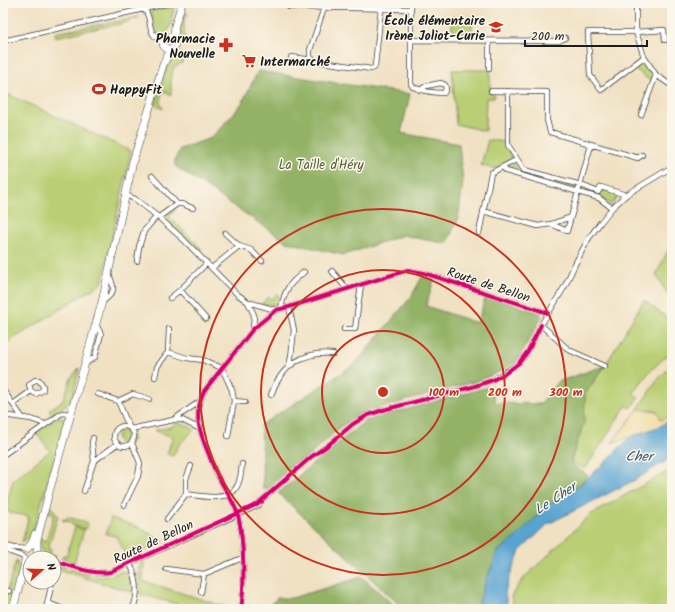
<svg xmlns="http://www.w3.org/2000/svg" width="675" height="612" viewBox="0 0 675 612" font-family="Kalam,sans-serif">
<rect width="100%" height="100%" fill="#fbf7ec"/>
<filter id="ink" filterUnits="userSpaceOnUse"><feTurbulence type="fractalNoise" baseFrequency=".025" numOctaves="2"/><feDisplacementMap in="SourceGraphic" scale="8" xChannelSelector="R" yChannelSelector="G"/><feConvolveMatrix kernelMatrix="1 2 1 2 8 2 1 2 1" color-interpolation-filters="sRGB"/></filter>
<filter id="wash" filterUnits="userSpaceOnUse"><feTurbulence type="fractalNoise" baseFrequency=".012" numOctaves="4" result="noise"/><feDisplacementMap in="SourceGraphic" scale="16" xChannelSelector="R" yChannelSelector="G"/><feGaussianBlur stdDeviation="0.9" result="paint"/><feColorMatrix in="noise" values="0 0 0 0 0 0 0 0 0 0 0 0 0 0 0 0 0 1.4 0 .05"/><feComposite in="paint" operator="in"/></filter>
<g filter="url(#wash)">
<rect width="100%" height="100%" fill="#f0e1c3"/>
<path fill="#bacf74" stroke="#6b7648" d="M175 6 171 19 172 23 167 33 160 35 154 29 151 10Z
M183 9 188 15 184 18V34L186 39V41L183 43 178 32Z
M139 17 128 22 56 37 55 33Z
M452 17H472V32H452Z
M181 52 184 60 182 63 174 67 171 75V94H168L167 92H162L160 103 163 109 155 105 170 58 178 56Z
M642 61H644L654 76 652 81H650L634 68Z
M452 70H490V93L494 94V98H486L485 131 456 124Z
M3 92 131 151 102 283 5 344 3 338Z
M488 140 506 142V146L513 159 494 169 481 165Z
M513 164H516L521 171 577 186 576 189 507 169V167Z
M603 190 619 193V195L611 205 599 196Z
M174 208 176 210 169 217 202 249 198 250 165 218Z
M672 242V301L656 275Z
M277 294 280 299 277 305 261 304 269 297 272 299Z
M644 300 672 322V351L649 372 633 393 639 398 630 408 626 406 585 469 571 461 584 422 585 394 605 366Z
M672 365V415L661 421 638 409 656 381Z
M79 368 74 393 70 402 52 415 49 410 63 400 71 378Z
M209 390 210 392C202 404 202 422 207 435L204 438C197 424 198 402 209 390Z
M59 417 64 419 65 423 32 535 22 542 29 516 10 513 6 508 13 480 50 451 36 433Z
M178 423 189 426 194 430 179 445 173 456 167 454 173 437 154 430 172 427 174 424Z
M117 437a8 8 0 1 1 16 0a8 8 0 1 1-16 0Z
M672 469V609H514L511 596 522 580 590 515Z
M51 506 58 516 48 549 51 550 50 555 56 556 55 558 47 555 40 549V539L46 541 54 514 48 512Z
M67 517 88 523 86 529 72 525V523L62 520 63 519 66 520Z
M111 518 138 527 164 542 128 559 116 536 106 534Z
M75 527 84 530 74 563 62 559 63 555 66 556Z
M16 561 21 572 12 609H3V604Z
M144 562 143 581 232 609H188V607L140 594 138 572 140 564Z
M60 566C73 570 95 579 109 576 114 574 119 572 124 571L132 577 135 593 59 570Z"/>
<path fill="#93b266" stroke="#586741" d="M258 71 410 94 401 133 459 144 463 182 458 220 446 244 403 235 344 255 287 242 175 166V159L180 149 211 138 236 111 242 103Z
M422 277 434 280 426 306 477 323 486 296 540 313 542 317 516 362 497 373 477 381 364 412 341 426 309 456 289 468 268 489H263L261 425 355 364 411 297Z
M604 366 585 394 584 422 570 462 588 476 568 495 549 504 515 538 498 551 486 580 477 609H404L278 493 365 421 492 386 495 403 541 404 557 382Z
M362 577 398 609H268L269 606 277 598H292Z"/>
<path fill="#eeda9e" stroke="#857b5d" d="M638 409 657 411 661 420 672 415V418L661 426 612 443Z"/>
<path fill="#58a3d0" stroke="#3a6076" d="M672 418V457L635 480 548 524 520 551 509 578 505 593 508 609H477L486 580 498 551 515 538 549 504 568 495 599 468 630 437 661 426Z"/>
</g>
<g filter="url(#ink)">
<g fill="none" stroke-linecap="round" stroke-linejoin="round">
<defs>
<path id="street" d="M289 3V7L411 9
M411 3V84L413 87C423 91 433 93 444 93L446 89 445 85 441 83 426 86 420 90
M636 3V32L644 57 656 75 672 86
M324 8 310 50V57L315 61 371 69 374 68 375 66 381 9
M144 9C151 16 148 25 153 34 155 38 159 40 162 43
M154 34 165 38
M411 40 559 41 565 38
M3 41 170 3
M291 57 313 60
M644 57 601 90 590 75 588 32H636L664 30 665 40
M489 69V41
M491 91 547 92V120L550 132 638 158 642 155
M508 91V145L524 170 581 185 598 192 601 187 626 195
M641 115 656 75
M503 167 506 171 599 198 612 208
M152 176 177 204H182L193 208
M126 195 135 199 157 216 184 240 237 294 248 302 276 310
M483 211 538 226 551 224 567 231 571 217
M159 217 177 204
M551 224 571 217 591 145
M225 233 239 246 251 250 262 261
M479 233 491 173 516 160
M137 261 139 247 144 231 157 216
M212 268 239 246
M332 271 347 289
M180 290 206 319
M170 298 180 290 207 263
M102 302C116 292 115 289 109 274
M248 302 254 315 253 329
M281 308C285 289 289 284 304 272
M541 325 569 350 605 366
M344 329H355L361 285
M168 352 187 358 203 360 222 368 232 390 234 401 228 436
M85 364 95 357 101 334 96 324
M289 366 291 357 294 330 289 307
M155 377 157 367 168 352 169 329
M3 390 22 417
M98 394 118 401 129 427
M271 395C281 366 303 351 333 354
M118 401 133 394 149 399
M234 401 245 402
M13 404 31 391 36 394 43 390V386L39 380H35L29 385 31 391
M3 415 31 419 45 424
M173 420 199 402
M114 436a10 10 0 1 1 20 0a10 10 0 1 1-20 0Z
M131 429 173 420H182L198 428
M93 438 92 443 94 461
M3 455 62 413 70 414
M84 491 94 461 117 444
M186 494C199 496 228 502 236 488 241 481 241 472 242 464
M124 505 138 476 140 463 132 443
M257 505 263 499 311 457 327 446 353 424 368 415 383 410 472 387 493 380 519 363 528 351 541 325 565 286 575 264 589 238 600 223 612 208 626 195 672 167
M167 519 186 494V479L191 466
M3 545 14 548 27 549
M3 549 24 557
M37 551 47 558
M54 561C72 566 92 575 110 572L259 505
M130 564C138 579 139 593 133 609
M166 569 204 574 242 558
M54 573 56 562
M3 590 9 591
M201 592 204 574
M48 603 63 609
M46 609 52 582
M241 609C245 584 244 539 238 515 234 502 226 491 220 480 215 472 212 463 209 455 199 431 193 415 204 391L253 329 276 310 289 307 408 270 424 273 548 313"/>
<path id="secondary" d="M163 43a6 6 0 1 1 12 0a6 6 0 1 1-12 0Z
M174 39 175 25 182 3
M27 549 32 543 35 534
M37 551V540L48 496 102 302 133 161 163 65 171 49
M13 609 24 567 25 560"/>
</defs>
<use href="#street" stroke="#3c3a35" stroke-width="6"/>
<use href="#secondary" stroke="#3c3a35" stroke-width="8"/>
<use href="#street" stroke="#fff" stroke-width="4.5"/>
<use href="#secondary" stroke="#fff" stroke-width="7"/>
<defs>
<path id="cycleway" d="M257 505 263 499 311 457 327 446 353 424 368 415 383 410 472 387 493 380 506 373 519 363 528 351 541 325
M54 561C72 566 92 575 110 572L262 502
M241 609C245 584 244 539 238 515 234 502 226 491 220 480 215 472 212 463 209 455 199 431 193 415 204 391L253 329 276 310 289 307 408 270 424 273 548 313"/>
</defs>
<use href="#cycleway" stroke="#fbf7ec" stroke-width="6"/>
<use href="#cycleway" stroke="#d6006c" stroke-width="4"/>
</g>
</g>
<g fill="none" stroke="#c8321e" stroke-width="2">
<circle cx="383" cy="392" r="61"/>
<circle cx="383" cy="392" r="122"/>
<circle cx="383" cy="392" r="183"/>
</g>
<defs>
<symbol id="school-bare" viewBox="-9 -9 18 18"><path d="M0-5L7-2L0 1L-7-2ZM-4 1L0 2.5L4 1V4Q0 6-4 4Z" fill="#c8321e" stroke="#fbf7ec" stroke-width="2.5" paint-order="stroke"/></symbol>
<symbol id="pharmacy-bare" viewBox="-9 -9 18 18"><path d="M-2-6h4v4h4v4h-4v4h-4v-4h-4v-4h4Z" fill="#c8321e" stroke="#fbf7ec" stroke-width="2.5" paint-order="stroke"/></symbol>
<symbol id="supermarket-bare" viewBox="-9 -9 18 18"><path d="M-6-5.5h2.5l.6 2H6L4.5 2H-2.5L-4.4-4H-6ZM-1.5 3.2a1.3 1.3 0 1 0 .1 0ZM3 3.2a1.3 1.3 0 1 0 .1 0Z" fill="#c8321e" stroke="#fbf7ec" stroke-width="2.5" paint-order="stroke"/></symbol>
<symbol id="stadium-bare" viewBox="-9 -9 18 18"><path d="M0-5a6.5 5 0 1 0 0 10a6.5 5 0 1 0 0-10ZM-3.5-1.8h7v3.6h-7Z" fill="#c8321e" stroke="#fbf7ec" stroke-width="2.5" paint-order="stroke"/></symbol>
</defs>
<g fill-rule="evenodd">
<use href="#school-bare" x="486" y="17" width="20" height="20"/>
<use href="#pharmacy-bare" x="216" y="35" width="20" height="20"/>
<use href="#supermarket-bare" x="239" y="51" width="20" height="20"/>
<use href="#stadium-bare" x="89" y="79" width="20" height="20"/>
</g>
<g text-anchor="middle" stroke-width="3" stroke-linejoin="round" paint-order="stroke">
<g font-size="13" font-weight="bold" fill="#1c1c1c" stroke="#fbf7ec" text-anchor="end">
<text x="485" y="25">École élémentaire<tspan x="485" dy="15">Irène Joliot-Curie</tspan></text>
<text x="215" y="43">Pharmacie<tspan x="215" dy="15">Nouvelle</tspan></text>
<text x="260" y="66" text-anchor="start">Intermarché</text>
<text x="110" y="94" text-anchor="start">HappyFit</text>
</g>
<g font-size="13" fill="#535b3b" stroke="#fbf7ec">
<text x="321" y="169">La Taille d'Héry</text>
</g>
<g font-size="13" fill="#1c1c1c" stroke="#fbf7ec">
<text transform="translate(489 284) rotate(18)" y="5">Route de Bellon</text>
<text transform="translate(153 541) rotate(-25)" y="5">Route de Bellon</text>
</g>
<g font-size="14" font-style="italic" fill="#37596d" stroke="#fbf7ec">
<text x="639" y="461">Cher</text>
<text transform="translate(555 498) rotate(-33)" y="5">Le Cher</text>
</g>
</g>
<circle cx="383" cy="392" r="6" fill="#c8321e" stroke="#fbf7ec" stroke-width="2"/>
<g font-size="12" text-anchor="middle" font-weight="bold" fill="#c8321e" stroke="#fbf7ec" stroke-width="3" stroke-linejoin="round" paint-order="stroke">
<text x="444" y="396">100 m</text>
<text x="505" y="396">200 m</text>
<text x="566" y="396">300 m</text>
</g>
<rect width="675" height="612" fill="none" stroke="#fbf7ec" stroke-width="16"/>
<g transform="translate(42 570) rotate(70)"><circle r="19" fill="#fbf7ec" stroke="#a29f99"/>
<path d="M0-3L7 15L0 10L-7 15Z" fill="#c8321e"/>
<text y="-6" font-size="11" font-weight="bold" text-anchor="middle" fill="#1c1c1c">N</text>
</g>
<path d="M525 40v6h122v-6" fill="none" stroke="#1c1c1c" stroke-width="2"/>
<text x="531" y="40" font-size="12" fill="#1c1c1c" stroke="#fbf7ec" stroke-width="3" paint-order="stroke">200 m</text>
</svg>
